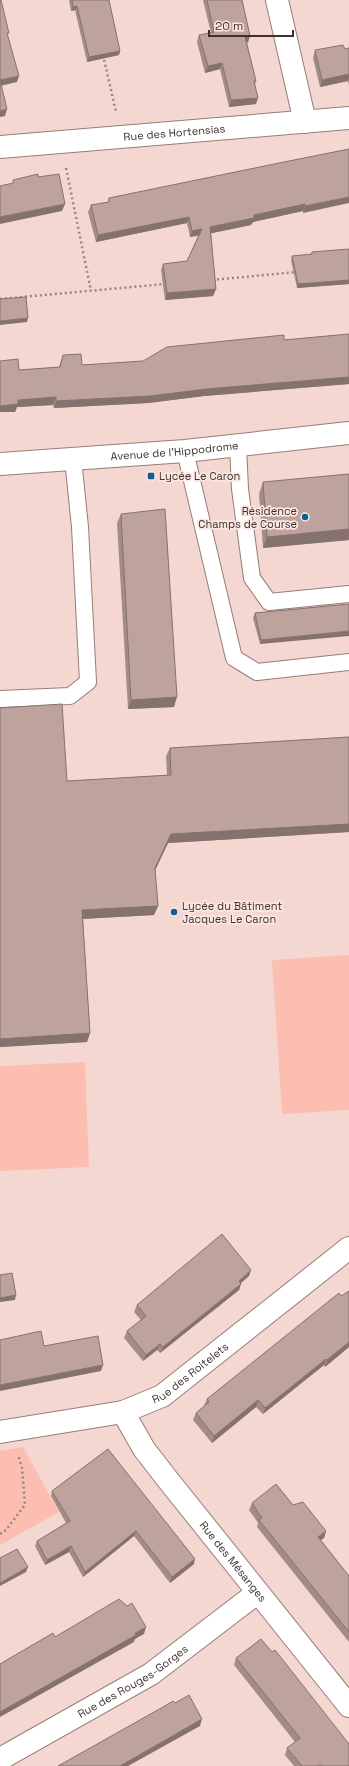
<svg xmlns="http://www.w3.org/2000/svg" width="349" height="1766" viewBox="0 0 349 1766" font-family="'Space Grotesk',sans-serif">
<rect width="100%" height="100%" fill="#f4d7d1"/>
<path fill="#fbbeb1" d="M349 955V1110L282 1114 272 960Z
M85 1062 89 1167 0 1171V1066Z
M23 1447 59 1512 0 1545V1451Z"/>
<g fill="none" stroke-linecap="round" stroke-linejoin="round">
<defs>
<path id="service" d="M238 446 240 489 252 578 269 602 349 594
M185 451 234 658 257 672 349 662
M0 699 70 696 88 682 80 527 73 459"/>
<g id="minor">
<path d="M277 0 305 122"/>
<path id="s1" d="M0 147 349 118"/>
<path id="s2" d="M0 464 185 451 349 433"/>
<path id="s3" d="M123 1412 144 1449 168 1480 349 1706"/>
<path id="s4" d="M0 1432 123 1412 162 1396 349 1248"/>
<path id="s5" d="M0 1759 151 1674 257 1593"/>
</g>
</defs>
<use href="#service" stroke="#977d77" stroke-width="18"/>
<use href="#minor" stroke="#977d77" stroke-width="24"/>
<path stroke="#988480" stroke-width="2.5" stroke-dasharray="2 3" stroke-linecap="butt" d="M103 55 116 112
M66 168 91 291
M212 280 296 272
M0 299 165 284
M0 1534 6 1530 25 1505 22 1468 18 1455"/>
<use href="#service" stroke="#fff" stroke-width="16"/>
<use href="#minor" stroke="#fff" stroke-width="22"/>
</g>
<path fill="#a38c87" d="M69 0H109L120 51 119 55 87 62 75 10 71 11Z
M203 0H242L250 36 248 42 247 43 256 81 255 84 256 104 229 107 220 69 205 73 197 42 199 35 211 33Z
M349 48V86L348 81 320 87 313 58 315 50 345 49Z
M349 149 303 213V211L253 222 251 225 211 233 216 289 213 296 165 300 161 270 163 264 187 261 198 236 190 237 187 223 96 242 88 212 91 205 108 202 109 198Z
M349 249V284L297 288 291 260 292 256 311 254 312 252Z
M349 334V384L204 396 148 403 54 408 53 405 17 407 15 412H0V361L19 370 59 367 63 355 82 365 143 361 284 340Z
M349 474V540L263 548 259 494 263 482Z
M121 514 174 707 128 709 117 523Z
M349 604 260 644 253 618 255 613Z
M0 708 67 781 167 775 166 756 170 748 349 737V832L168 843 155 870 158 906 154 915 83 919 90 1033 87 1042 0 1047Z
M249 1276 241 1283 239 1290 160 1353 157 1350 143 1361 124 1338 127 1331 141 1320 134 1312 137 1305Z
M349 1347 325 1367 324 1365 263 1414 256 1407 212 1443 193 1420 196 1413 204 1406 207 1399Z
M108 1449 194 1564 170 1583 134 1536 83 1577 69 1552 45 1565 35 1546 37 1541 66 1523 51 1496 52 1491Z
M252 1503 293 1505 326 1531 324 1538 321 1540 349 1576V1642L257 1527 258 1523 249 1510Z
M236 1658 349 1766H294L285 1755 287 1748 295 1742 234 1665Z"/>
<path fill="#85726e" d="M77 6 75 10 71 11 73 7Z
M250 36 248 42 243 44 245 37Z
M120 51 119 55 87 62 89 57Z
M222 63 220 69 205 73 208 66Z
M349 74V77L348 81 320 87 322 80Z
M19 76 17 82 0 86V80Z
M258 98 256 104 229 107 231 100Z
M7 109 5 116 0 117V111Z
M349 197V203L303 213 305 206Z
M65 204 62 211 0 224V217Z
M305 204 303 211 253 222 251 225 208 234 210 227 254 215Z
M189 217 187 223 96 242 98 235Z
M202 229 199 235 190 237 192 231Z
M349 280V284L297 288 298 284Z
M216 289 213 296 165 300 167 293Z
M28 318 27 322 0 325V321Z
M349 377V384L204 396 148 403 54 408 56 401Z
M56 397 53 405 17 407 15 412H0V406L18 400Z
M349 529V540L263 548 267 537Z
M349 631V636L260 644 261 640Z
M177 697 174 707 128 709 131 700Z
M349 824V832L168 843 152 877 155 868 171 834Z
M158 906 154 915 79 919 82 910Z
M90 1033 87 1042 0 1047V1039Z
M251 1270 249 1276 236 1287 239 1281Z
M241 1284 239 1290 160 1353 163 1347Z
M16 1295 15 1300 0 1302V1298Z
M349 1342V1347L325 1367 327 1360Z
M160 1344 157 1350 143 1361 146 1355Z
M326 1359 324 1365 263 1414 265 1408Z
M103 1365 101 1371 0 1391V1385Z
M258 1400 256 1407 212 1443 214 1436Z
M136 1531 134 1536 83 1577 85 1572Z
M326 1531 324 1538 315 1544 318 1537Z
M71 1546 69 1552 45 1565 47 1560Z
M195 1559 194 1564 170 1583 172 1577Z
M28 1567 26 1572 0 1586V1583Z
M146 1627 144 1634 135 1639 134 1642 0 1717V1712Z
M202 1719 200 1726 128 1766H120Z"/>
<path fill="#bea39d" stroke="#85726e" d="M0 0H1L9 33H7L19 76 0 80 7 109 0 111Z
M72 0H109L120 51 89 57 77 6 73 7Z
M207 0H242L250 36 245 37 256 81H254L258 98 231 100 222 63 208 66 199 35 214 32Z
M343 45 345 49 349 48V74L322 80 315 50Z
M349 149V197L305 206V204L254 215V218L210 227 216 289 167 293 163 264 187 261 202 229 192 231 189 217 98 235 91 205 109 202V198L284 162Z
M38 174V177L59 174 65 204 0 217V186L13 183V180Z
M349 249V280L298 284 292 256 312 254V252Z
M26 297 28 318 0 321V299Z
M349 334V377L206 389 150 396 56 401V397L18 400V404L0 406V361L18 359 19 370 60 367 63 355 81 354 82 365 143 361 167 347 284 335V340Z
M349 474V529L267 537 263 482Z
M165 509 177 697 131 700 121 514Z
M349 604V631L261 640 255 613Z
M62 704 67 781 171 775 170 748 349 737V824L171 834 155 868 158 906 82 910 90 1033 0 1039V708Z
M222 1234 251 1270 239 1281 241 1284 163 1347 160 1344 146 1355 127 1331 146 1316 137 1305Z
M12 1273 16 1295 0 1298V1275Z
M349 1291V1342L327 1360 326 1359 265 1408 258 1400 214 1436 196 1413 209 1402 207 1399 339 1293 341 1296Z
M41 1331 44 1346 98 1336 103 1365 0 1385V1340Z
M108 1449 195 1559 172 1577 136 1531 85 1572 71 1546 47 1560 37 1541 70 1521 52 1491Z
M276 1484 293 1505 303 1502 326 1531 318 1537 349 1576V1632L259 1520 262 1518 252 1503Z
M17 1549 28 1567 0 1583V1558Z
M119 1599 127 1606 132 1603 146 1627 135 1633 136 1635 0 1712V1664L53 1633 55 1637Z
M261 1639 272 1652 275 1650 349 1744V1766H322L320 1764 318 1766H302L287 1748 300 1738 236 1658Z
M189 1695 202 1719 120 1766H58L163 1707 173 1701 175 1703Z"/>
<g fill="#105f92" stroke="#fde6e1" stroke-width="1.5">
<rect x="147" y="472" width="8" height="8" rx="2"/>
<circle cx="305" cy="517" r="4"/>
<circle cx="174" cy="912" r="4"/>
</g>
<g text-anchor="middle" stroke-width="3.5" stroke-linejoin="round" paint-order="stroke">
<g font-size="11" fill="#3c312e" stroke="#fde6e1">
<text dy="4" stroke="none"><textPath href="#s1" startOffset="175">Rue des Hortensias</textPath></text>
<text dy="4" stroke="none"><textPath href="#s2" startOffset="175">Avenue de l'Hippodrome</textPath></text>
<text dy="4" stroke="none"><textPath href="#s4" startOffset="203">Rue des Roitelets</textPath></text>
<text dy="4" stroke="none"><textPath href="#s3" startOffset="186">Rue des Mésanges</textPath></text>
<text dy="4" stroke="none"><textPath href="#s5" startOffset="154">Rue des Rouges-Gorges</textPath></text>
</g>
<g font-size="11" fill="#3c312e" stroke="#fde6e1" text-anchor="start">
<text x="159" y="480">Lycée Le Caron</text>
<text x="297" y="515" text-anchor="end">Résidence<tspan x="297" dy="13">Champs de Course</tspan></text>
<text x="182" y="910">Lycée du Bâtiment<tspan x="182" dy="13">Jacques Le Caron</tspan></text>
</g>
</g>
<path d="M209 30v6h84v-6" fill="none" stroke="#3c312e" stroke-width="2"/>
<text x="215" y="30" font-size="12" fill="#3c312e" stroke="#fde6e1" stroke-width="3" paint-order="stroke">20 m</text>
</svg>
